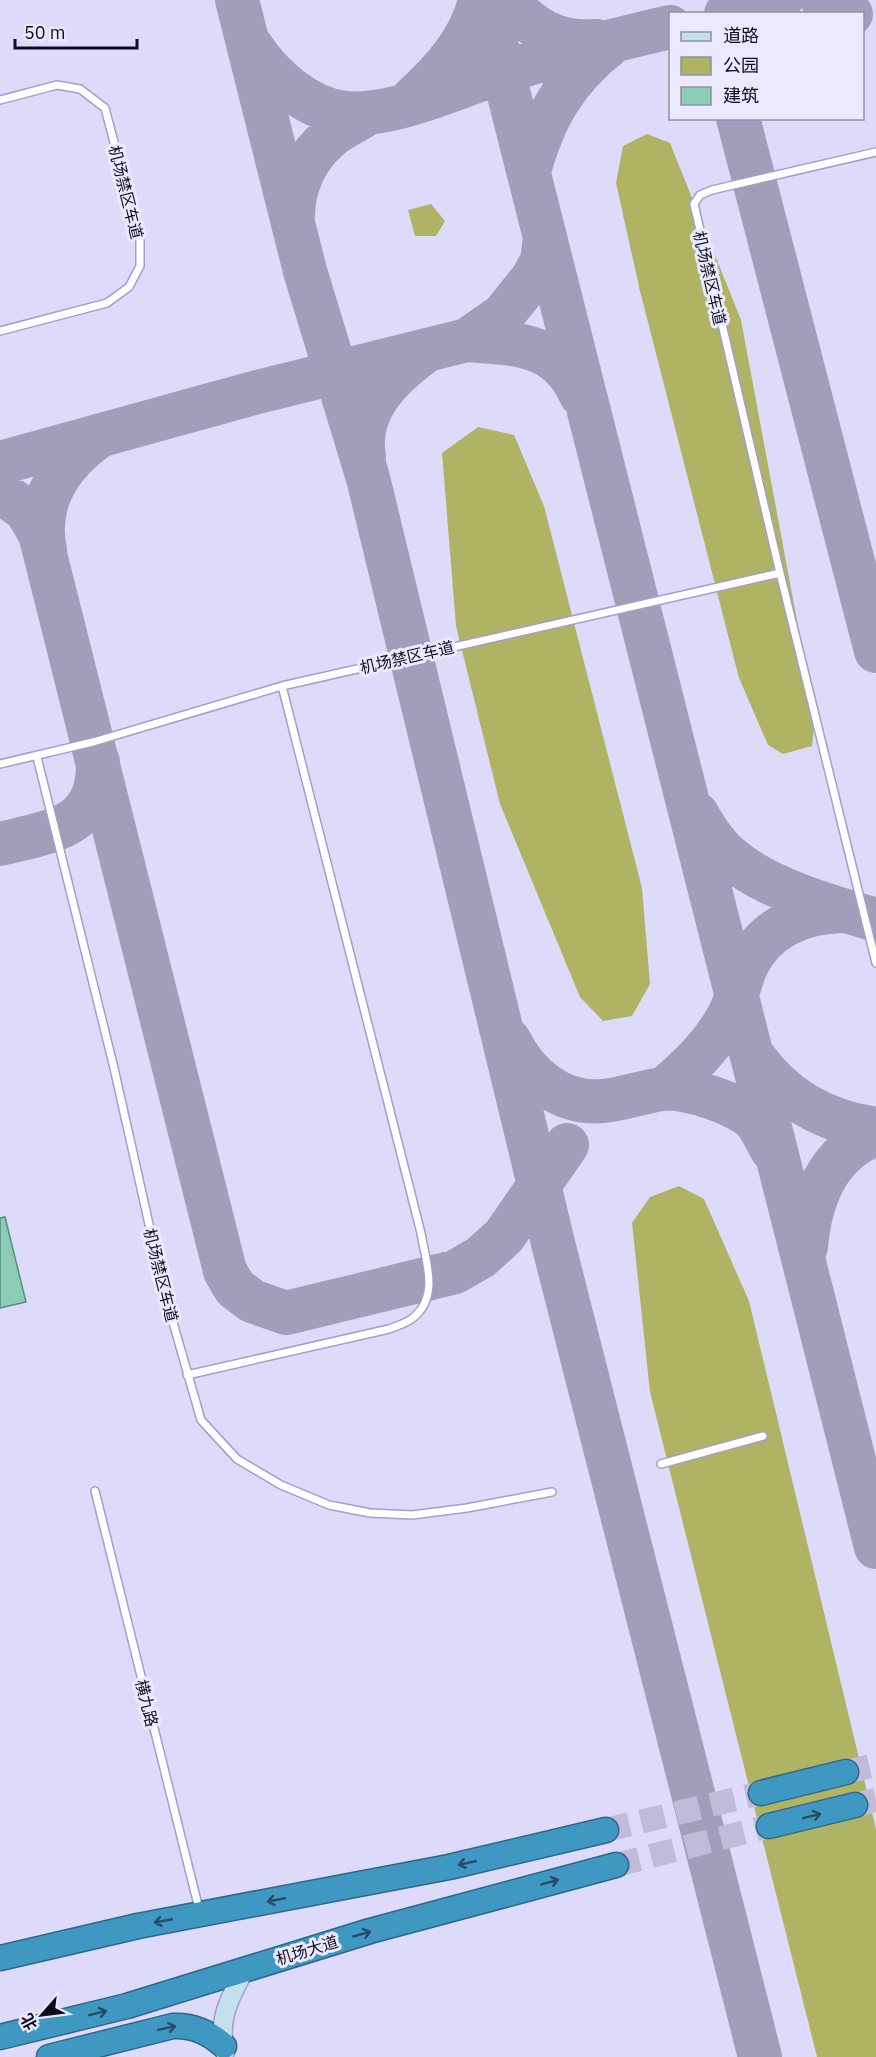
<svg xmlns="http://www.w3.org/2000/svg" width="876" height="2057" viewBox="0 0 876 2057" font-family="'IBM Plex Sans','Noto Sans SC',sans-serif">
<rect width="100%" height="100%" fill="#dedafa"/>
<path fill="#afb465" d="M647 134 670 143 741 320 815 717 812 746 783 754 768 745 739 678 640 291 616 183 623 146Z
M431 204 445 221 436 236H415L408 210Z
M478 427 514 435 544 506 642 888 650 984 632 1016 603 1021 580 997 500 804 456 626 442 453Z
M679 1186 704 1199 749 1301 876 1829V2057H817L650 1392 632 1223 650 1197Z"/>
<g fill="none" stroke-linecap="round" stroke-linejoin="round">
<path stroke="#a29eba" stroke-width="44" d="M237 0 305 271 368 478 553 1243 760 2057
M485 0 876 1547
M505 0C534 29 555 44 597 41
M822 0 851 14
M726 14 781 0
M251 46C271 76 306 109 345 113 393 118 457 86 503 72 558 54 614 40 670 27
M412 99C442 72 471 40 480 0
M738 118 876 651
M529 171C544 117 565 80 609 45
M293 216C293 187 306 157 329 138 341 127 356 122 368 113
M467 340C516 344 558 342 581 395
M364 457C356 411 388 379 423 353
M0 463 250 394 467 340 503 315 532 279 542 261 545 237
M0 492 26 510 40 534 220 1251 225 1271 235 1288 252 1301 286 1313 455 1272 481 1257 504 1236 567 1145
M45 550C35 501 60 464 98 437
M697 814C706 830 716 846 731 858 767 889 831 907 876 920
M0 844C52 831 99 828 98 762
M509 1040C527 1076 560 1105 603 1101 623 1099 642 1092 662 1089 685 1086 741 1104 756 1122 762 1130 767 1141 772 1150
M754 1057C783 1098 826 1122 876 1129
M664 1089C689 1068 712 1046 728 1017 737 1001 739 982 747 965 765 927 803 912 842 911
M806 1247C810 1199 828 1152 876 1134"/>
</g>
<path fill="#8cccb7" stroke="#52907c" stroke-width="1.5" d="M5 1217 26 1302 0 1308V1218Z"/>
<g fill="none" stroke-linecap="round" stroke-linejoin="round">
<path stroke="#bfbbd9" stroke-width="24" stroke-dasharray="24 12" stroke-linecap="butt" d="M846 1772 876 1765
M855 1805 876 1800
M606 1830 761 1793
M616 1865 769 1826"/>
<defs>
<path id="lane" d="M0 100 57 85 80 89 105 108 140 241V266L129 287 107 303 0 331
M876 152 712 190 700 195 694 204 780 573 876 963
M37 757 114 1068 164 1291 201 1420 237 1459 281 1485 329 1505 370 1513 412 1515 467 1508 552 1492
M0 764 93 742 282 686 780 573
M187 1375 389 1329C396 1326 408 1323 414 1317 440 1295 425 1260 421 1233L282 686
M661 1464 763 1436
M95 1491 199 1909"/>
<path id="secondary" d="M225 2052C217 2020 230 1997 245 1969"/>
<path id="highway" d="M761 1793 846 1772
M769 1826 855 1805
M0 1958 138 1926 449 1867 606 1830
M0 2037 127 2006 370 1931 616 1865
M49 2057 173 2026C193 2025 209 2032 224 2046"/>
</defs>
<use href="#lane" stroke="#a49dce" stroke-width="10"/>
<use href="#secondary" stroke="#a49dce" stroke-width="21"/>
<use href="#highway" stroke="#2f6788" stroke-width="27"/>
<use href="#lane" stroke="#fff" stroke-width="7"/>
<use href="#secondary" stroke="#c5e0ed" stroke-width="18"/>
<use href="#highway" stroke="#3f98c2" stroke-width="24"/>
</g>
<defs><path id="oneway-shaft" d="M-6 0H5M1.5-3L5.5 0L1.5 3" fill="none" stroke-width="1.6" stroke-linecap="round" stroke-linejoin="round" transform="scale(1.5)"/></defs>
<g stroke="#254b67">
<use href="#oneway-shaft" transform="translate(812 1816) rotate(-14)"/>
<use href="#oneway-shaft" transform="translate(467 1863) rotate(168)"/>
<use href="#oneway-shaft" transform="translate(550 1882) rotate(-15)"/>
<use href="#oneway-shaft" transform="translate(276 1900) rotate(169)"/>
<use href="#oneway-shaft" transform="translate(163 1921) rotate(169)"/>
<use href="#oneway-shaft" transform="translate(362 1934) rotate(-16)"/>
<use href="#oneway-shaft" transform="translate(98 2013) rotate(-14)"/>
<use href="#oneway-shaft" transform="translate(167 2028) rotate(-12)"/>
</g>
<g text-anchor="middle" stroke-width="6" stroke-linejoin="round" paint-order="stroke">
<g font-size="16" fill="#100c1d" stroke="#ebe9fe">
<text transform="translate(126 192) rotate(76)" y="6">机场禁区车道</text>
<text transform="translate(710 278) rotate(77)" y="6">机场禁区车道</text>
<text transform="translate(407 657) rotate(-13)" y="6">机场禁区车道</text>
<text transform="translate(161 1275) rotate(76)" y="6">机场禁区车道</text>
<text transform="translate(147 1703) rotate(76)" y="6">横九路</text>
<text transform="translate(307 1950) rotate(-17)" y="6">机场大道</text>
</g>
</g>
<rect x="669" y="12" width="195" height="108" fill="#ebe9fe" stroke="#9391a4" stroke-width="1.5"/>
<rect x="681" y="32" width="30" height="9" fill="#c5e0ed" stroke="#9391a4" stroke-width="1.5"/>
<text x="723" y="42" font-size="18" fill="#100c1d">道路</text>
<rect x="681" y="57" width="30" height="18" fill="#afb465" stroke="#9391a4" stroke-width="1.5"/>
<text x="723" y="72" font-size="18" fill="#100c1d">公园</text>
<rect x="681" y="87" width="30" height="18" fill="#8cccb7" stroke="#9391a4" stroke-width="1.5"/>
<text x="723" y="102" font-size="18" fill="#100c1d">建筑</text>
<g transform="translate(42 2015) rotate(242)" stroke="#ebe9fe" stroke-width="4.5" paint-order="stroke">
<path d="M0-4.5L10 22L0 15L-10 22Z" fill="#100c1d"/>
<text y="-9" font-size="16" font-weight="bold" text-anchor="middle" fill="#100c1d">北</text>
</g>
<path d="M15 39v9h122v-9" fill="none" stroke="#100c1d" stroke-width="3"/>
<text x="24" y="39" font-size="18" fill="#100c1d" stroke="#ebe9fe" stroke-width="4.5" paint-order="stroke">50 m</text>
</svg>
